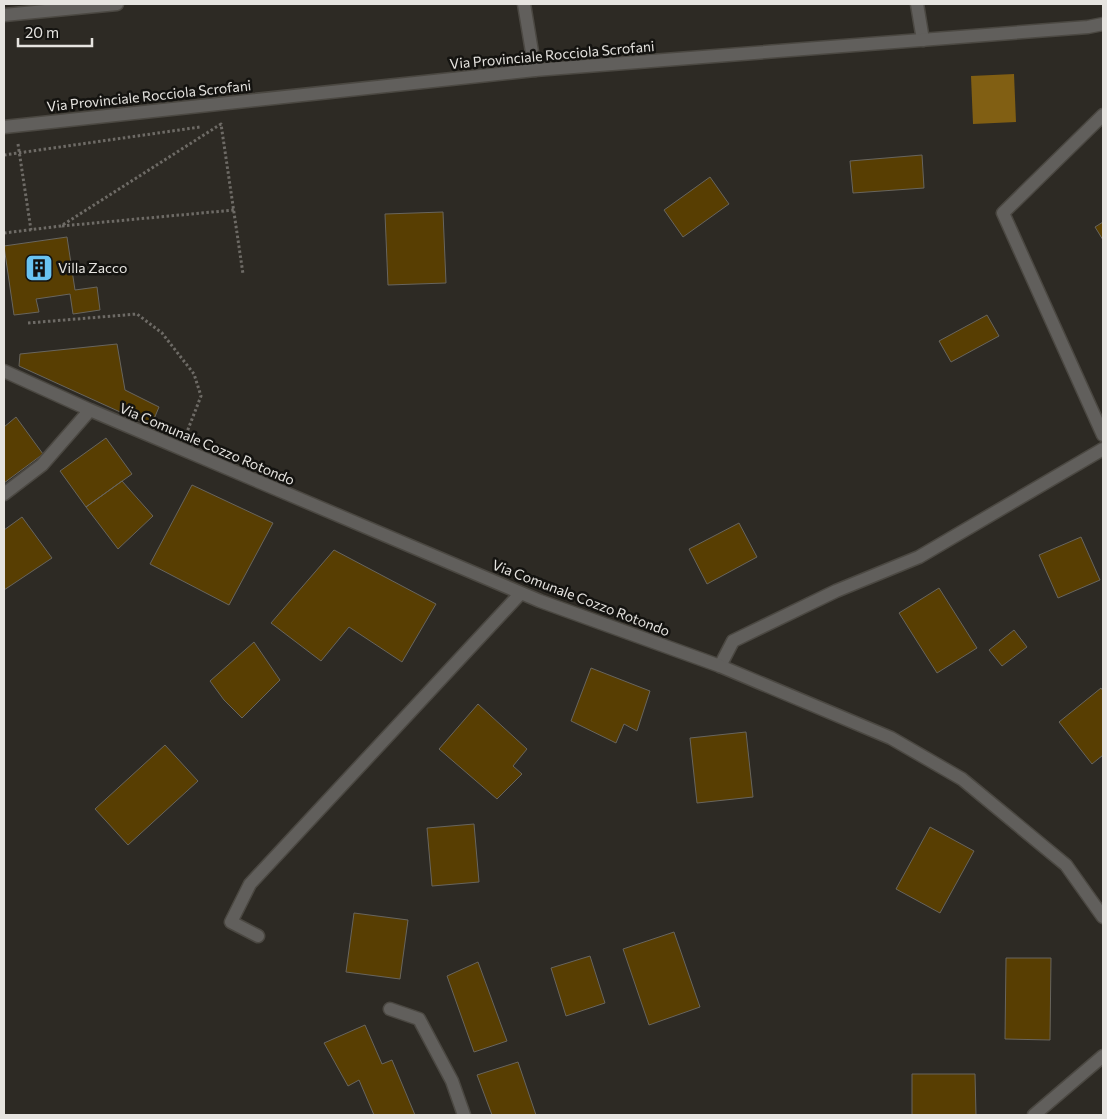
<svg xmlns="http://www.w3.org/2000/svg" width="1107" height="1119" viewBox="0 0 1107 1119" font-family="Commissioner,sans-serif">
<rect width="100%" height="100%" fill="#2d2a24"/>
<path fill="#815f13" d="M1014 74 1016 122 973 124 971 76Z"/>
<path fill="#583e02" stroke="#68655e" d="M922 155 924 188 853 193 850 161Z
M710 177 729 204 683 237 664 210Z
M443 212 446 283 388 285 385 214Z
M1103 222V240L1095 227Z
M67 237 75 290 97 287 100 310 73 314 70 294 36 299 39 312 14 315 4 246Z
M987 315 999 336 951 362 939 341Z
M117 344 125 390 159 407 151 426 19 366 20 354Z
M16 417 43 454 4 483V427Z
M106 438 132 474 86 507 60 471Z
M122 481 153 516 118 549 86 507Z
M192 485 273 523 229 605 150 564Z
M22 517 52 558 4 590V530Z
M739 523 757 557 707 584 689 549Z
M1081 537 1100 580 1058 598 1039 555Z
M334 550 436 604 402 662 349 627 321 661 271 623Z
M939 588 977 648 937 673 899 613Z
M1014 630 1027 647 1002 666 989 650Z
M254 642 280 680 242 718 224 700 210 681Z
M591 668 650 691 637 731 624 724 616 743 571 721Z
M1101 688 1103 691V755L1092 764 1059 722Z
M478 704 527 749 513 766 522 774 497 799 439 749Z
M746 732 753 797 697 803 690 738Z
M165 745 198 781 128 845 95 809Z
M474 824 479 882 432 886 427 828Z
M930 827 974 851 940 913 896 889Z
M354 913 408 920 400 979 346 972Z
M674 932 700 1007 649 1025 623 949Z
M590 956 605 1003 566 1016 551 968Z
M1006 958H1051L1050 1040 1005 1039Z
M478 962 507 1041 474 1052 447 976Z
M365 1025 382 1064 392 1060 415 1115H374L359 1080 348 1086 324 1043Z
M518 1062 536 1115H492L477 1075Z
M912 1074H975L976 1115H912Z"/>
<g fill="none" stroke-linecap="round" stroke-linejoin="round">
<defs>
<path id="service" d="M4 15 117 4
M1103 115 1003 213 1103 435
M720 666 733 641 836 591 919 557 1103 449"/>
<path id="minor" d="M524 4 535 70
M917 4 923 40
M4 371 90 410 540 601 720 666 891 738 962 779 1066 865 1103 917
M4 494 42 465 90 410
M258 936 231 922 250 884 521 593
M390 1009 419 1019 452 1081 464 1115
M1034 1115 1103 1056"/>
<path id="tertiary" d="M4 127 535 70 1088 27 1103 24"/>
</defs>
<use href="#service" stroke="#4b4842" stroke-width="15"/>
<use href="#minor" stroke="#4b4842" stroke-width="15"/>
<use href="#tertiary" stroke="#4b4842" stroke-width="15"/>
<path stroke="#6e6b66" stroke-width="3" stroke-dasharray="2.5 2.5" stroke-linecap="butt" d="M18 144 31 230
M4 155 200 127
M62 226 234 210
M4 233 61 226 221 124 243 274
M28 323 137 314 162 333 194 374 201 396 187 432"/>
<use href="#service" stroke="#615f5c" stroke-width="12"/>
<use href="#minor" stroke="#615f5c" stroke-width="12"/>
<use href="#tertiary" stroke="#615f5c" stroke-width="12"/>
</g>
<defs>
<symbol id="building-square" viewBox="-11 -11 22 22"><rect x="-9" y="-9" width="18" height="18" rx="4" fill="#69c3f1" stroke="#141310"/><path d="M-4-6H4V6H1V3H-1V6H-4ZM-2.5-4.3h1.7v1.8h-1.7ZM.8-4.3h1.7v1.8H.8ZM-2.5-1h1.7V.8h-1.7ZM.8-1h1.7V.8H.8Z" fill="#111"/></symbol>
</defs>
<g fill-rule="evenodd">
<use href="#building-square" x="23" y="252" width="32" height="32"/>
</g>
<g text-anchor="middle" stroke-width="5" stroke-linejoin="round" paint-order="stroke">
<g font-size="14" fill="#e6e4e0" stroke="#141310">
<text transform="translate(552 55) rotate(-5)" y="5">Via Provinciale Rocciola Scrofani</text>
<text transform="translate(149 96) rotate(-6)" y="5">Via Provinciale Rocciola Scrofani</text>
<text transform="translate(207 444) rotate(23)" y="5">Via Comunale Cozzo Rotondo</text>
<text transform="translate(581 598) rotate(21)" y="5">Via Comunale Cozzo Rotondo</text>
</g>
<g font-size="14" fill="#e6e4e0" stroke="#141310" text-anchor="start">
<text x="58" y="273">Villa Zacco</text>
</g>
</g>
<rect width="1107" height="1119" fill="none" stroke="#e6e4e0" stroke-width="10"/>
<path d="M18 38v8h74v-8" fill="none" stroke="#e6e4e0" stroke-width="2.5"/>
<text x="25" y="38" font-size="15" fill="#e6e4e0" stroke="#141310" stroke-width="4" paint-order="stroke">20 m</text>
</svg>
